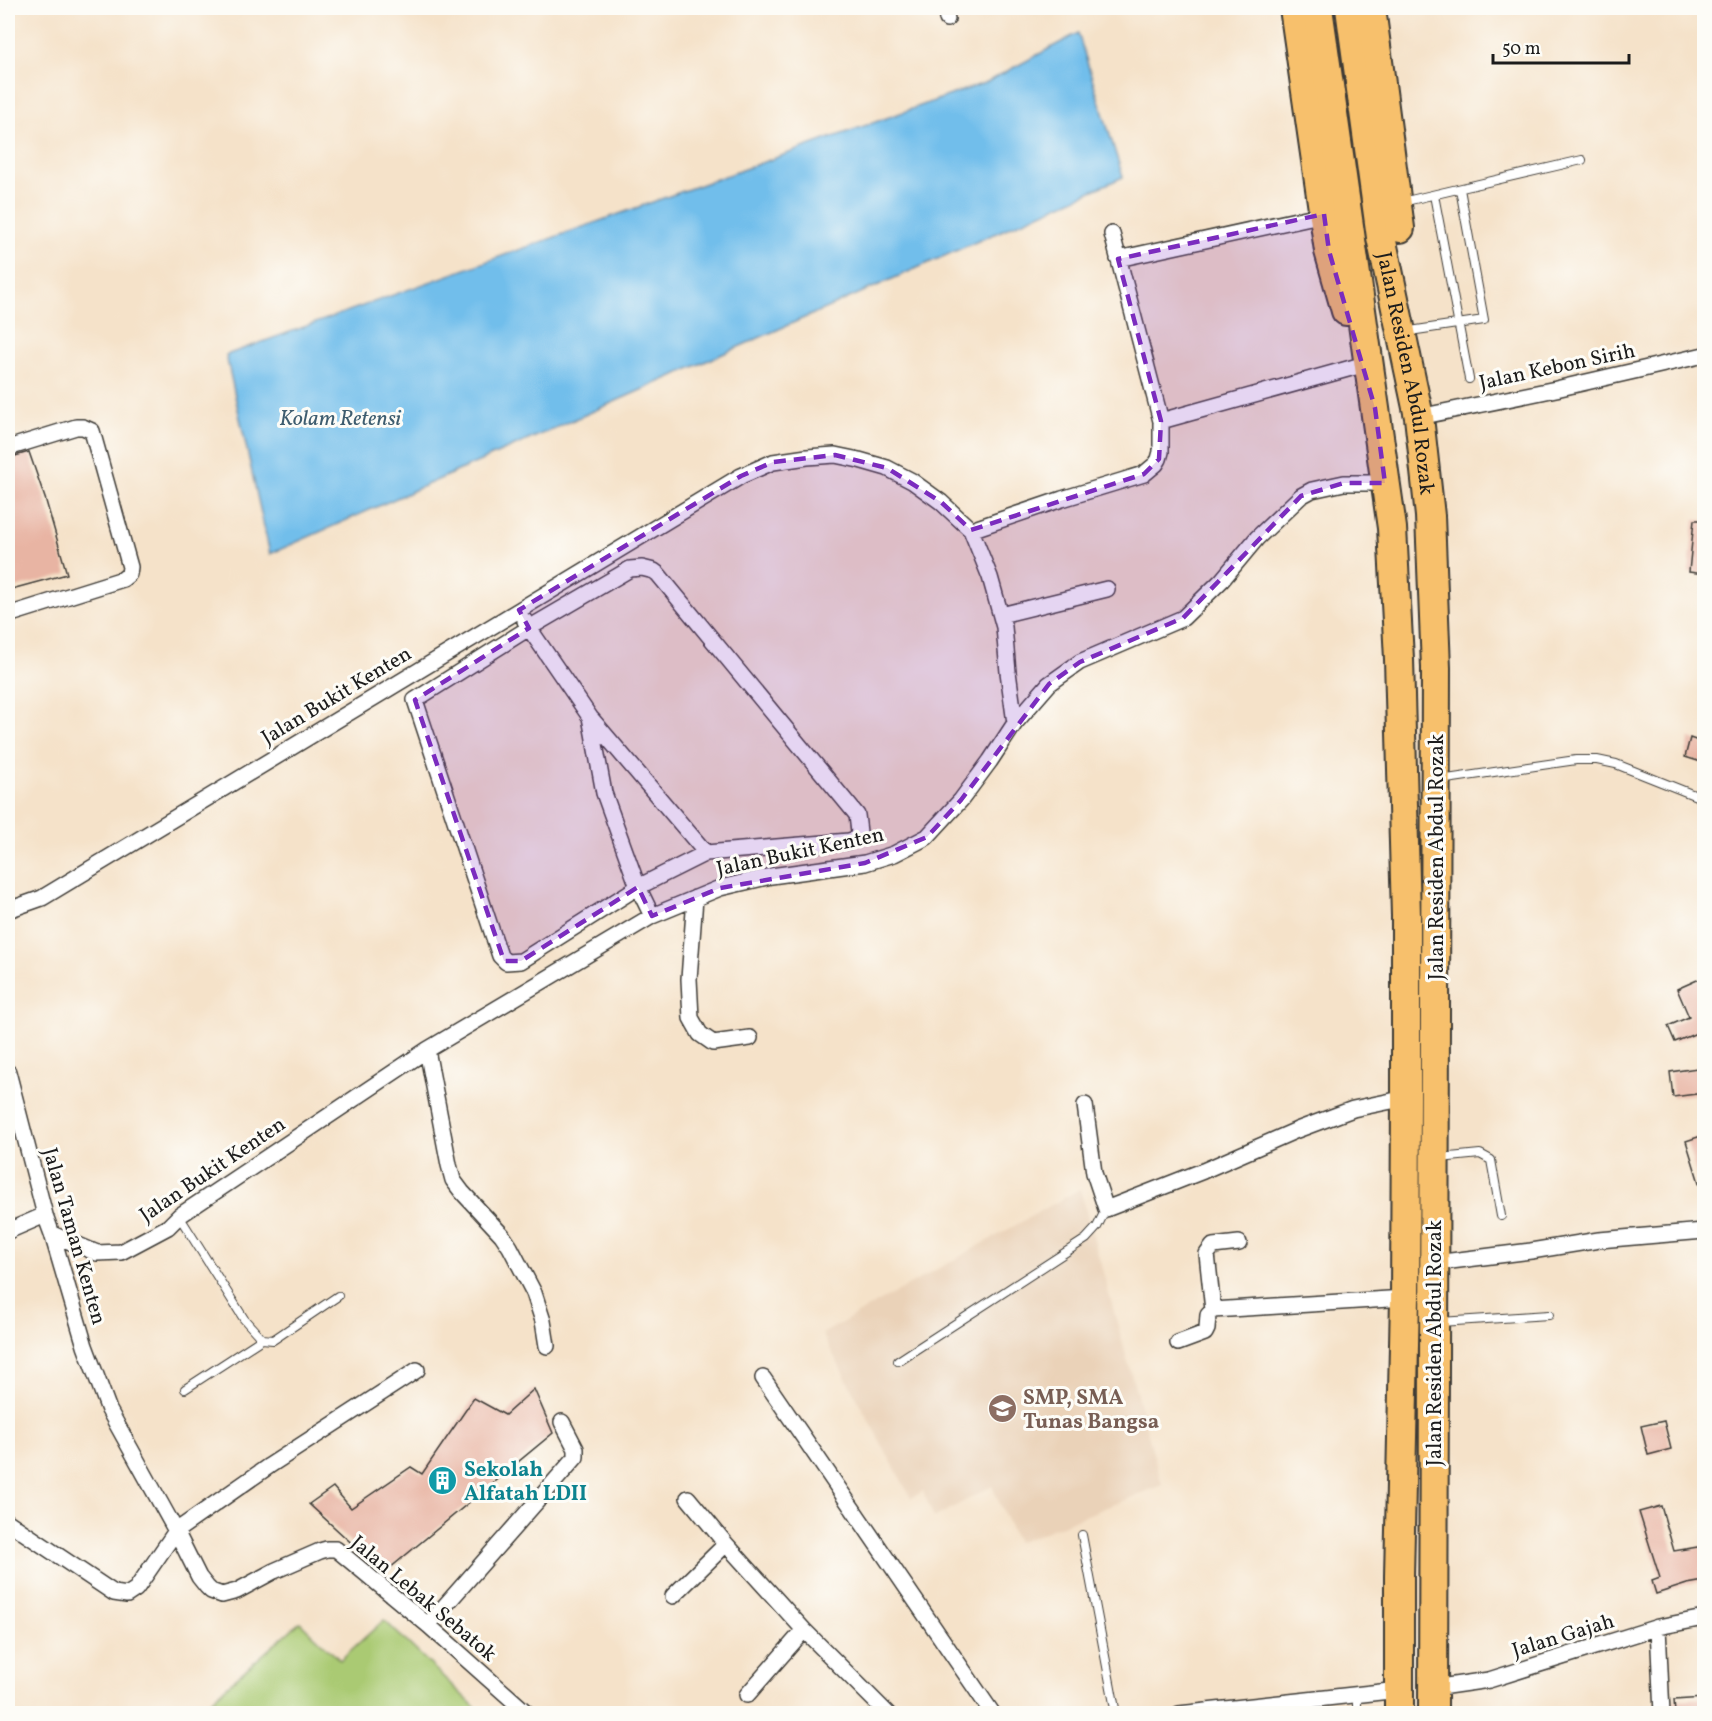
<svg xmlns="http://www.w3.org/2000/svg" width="1712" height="1721" viewBox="0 0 1712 1721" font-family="Vollkorn,serif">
<rect width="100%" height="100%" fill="#fdfcf7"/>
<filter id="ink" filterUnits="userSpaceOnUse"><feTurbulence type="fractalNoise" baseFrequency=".0167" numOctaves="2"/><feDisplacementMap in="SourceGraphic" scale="12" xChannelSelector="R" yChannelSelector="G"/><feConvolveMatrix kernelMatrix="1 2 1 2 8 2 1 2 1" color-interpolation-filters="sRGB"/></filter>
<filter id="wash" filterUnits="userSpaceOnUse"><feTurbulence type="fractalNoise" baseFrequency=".008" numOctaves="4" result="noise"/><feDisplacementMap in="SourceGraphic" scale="24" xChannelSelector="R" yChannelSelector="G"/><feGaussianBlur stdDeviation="1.35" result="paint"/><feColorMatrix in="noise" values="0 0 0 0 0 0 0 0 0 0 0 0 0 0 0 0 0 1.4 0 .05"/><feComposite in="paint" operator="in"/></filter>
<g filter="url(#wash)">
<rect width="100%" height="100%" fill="#f5e2c9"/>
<path fill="#ead2b8" d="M1080 1189 1162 1485 1017 1543 992 1486 934 1518 923 1491 911 1498 822 1334Z"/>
<path fill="#aaca73" stroke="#637348" stroke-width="1.5" d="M384 1620 481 1713H209L211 1700 300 1622 340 1660Z"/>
<path fill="#71beeb" stroke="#466d84" stroke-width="1.5" d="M1078 33 1123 177 270 554 226 355 987 82Z"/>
<g id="blocks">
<path fill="#e8b4a3" d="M29 452 46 501 67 574 8 590V458Z
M1694 520H1704V574L1689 572Z
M1690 738 1704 743V763L1685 757Z
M1704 977V1030L1675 1042 1668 1026 1689 1017 1677 989Z
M1704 1067V1093L1673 1097 1670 1072Z
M1704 1135V1188L1701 1189 1686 1141Z
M534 1389 553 1433 384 1573 309 1504 333 1487 351 1508 411 1467 422 1474 474 1398 505 1415Z
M1664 1421 1671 1449 1648 1455 1641 1426Z
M1661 1506 1674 1551 1704 1546V1581L1687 1584 1656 1594 1652 1581 1660 1578 1639 1512Z
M1704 1698V1713H1675L1674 1700Z"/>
</g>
</g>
<g filter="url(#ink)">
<use href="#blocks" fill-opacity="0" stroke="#3d3a36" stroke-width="1.5"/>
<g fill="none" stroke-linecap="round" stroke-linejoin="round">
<defs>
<path id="lane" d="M1434 195 1469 379
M1402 202 1582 160
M1410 331 1484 320 1460 189
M1440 780 1535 766 1576 760H1597L1616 764 1704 799
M1440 1158 1480 1154 1491 1160 1501 1216
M179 1216 244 1319 262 1339 273 1340 338 1296
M1440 1322 1549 1315
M898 1361 1086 1239 1097 1227 1106 1209
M185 1389 262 1339
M1082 1535 1116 1714
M1357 1695V1714"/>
<path id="street" d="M945 8 947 19
M1118 259 1324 214
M1419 417 1556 389 1704 355
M1161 421 1362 365
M8 448 76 427H83L92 431 130 567 129 574 123 579 8 615
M971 530 1062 499 1144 474 1156 464 1159 459 1161 452V421L1112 234
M642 568 654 571 658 574 857 815 859 832 856 839 849 841 706 853 590 717 529 628 630 569Z
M1001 615 1107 589
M525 621 529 628 415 700 500 956 506 962 521 961 638 887 706 853
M590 717 604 793 638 887 652 916
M1015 723 1049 684 1080 662 1183 618 1222 580 1257 538 1301 496 1312 490 1344 483H1385
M695 898 689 979 691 1018 700 1034 713 1043 750 1038
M8 910 42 898 741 476 773 462 807 457 835 455 859 460 887 468 912 481 941 502 971 530 990 577 1004 627 1008 672 1015 723 990 761 961 800 927 837 894 854 865 863 771 876 720 888 652 916 427 1050 179 1216 168 1227 121 1252 97 1253 52 1234
M427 1050 449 1165 453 1180 462 1192 502 1235 510 1247 534 1293 543 1321 547 1346
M8 1072 45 1215 52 1234 85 1346 109 1410 176 1531 199 1577 207 1587 211 1591 222 1595 237 1591 274 1571 320 1551 327 1549H336L428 1625 528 1714
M1085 1105 1094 1173 1106 1209 1203 1171 1297 1130 1353 1109 1406 1098
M8 1231 45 1215
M1435 1263 1531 1251 1599 1240 1704 1231
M1213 1310 1207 1254 1213 1246 1239 1243
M1178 1343 1205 1333 1207 1329 1208 1315 1213 1310 1405 1298
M763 1378 993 1714
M688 1498 726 1544 804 1630 888 1714
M8 1522 114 1593 127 1595 136 1589 176 1531 269 1466 417 1370
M673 1596 726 1544
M428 1625 576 1457V1449L562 1422
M1658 1627 1662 1714
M1433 1688 1489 1680 1658 1627 1704 1618
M747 1695 804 1630
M1179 1714 1399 1690"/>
<g id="highway">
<path d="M1294 8 1329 251 1346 311"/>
<path d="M1318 8 1392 528 1399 659 1406 916V1098L1405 1298 1399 1577V1714"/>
<path id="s1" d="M1350 8 1381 237 1419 417 1430 516 1436 668 1433 1714"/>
<path d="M1371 8 1400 228"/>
</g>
</defs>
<use href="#lane" stroke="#3d3a36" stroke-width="10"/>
<use href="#street" stroke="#3d3a36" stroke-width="18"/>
<use href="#highway" stroke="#3d3a36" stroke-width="32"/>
<use href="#lane" stroke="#fff" stroke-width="8"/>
<use href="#street" stroke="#fff" stroke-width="15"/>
<use href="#highway" stroke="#f7c06c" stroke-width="28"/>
</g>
</g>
<path fill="#7b2cbf" fill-opacity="0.2" stroke="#7b2cbf" stroke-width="4.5" stroke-dasharray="12 8" stroke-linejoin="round" d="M1324 214 1329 251 1375 408 1385 483H1344L1301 496 1183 618 1080 662 1049 684 961 800 927 837 865 863 720 888 652 916 638 887 521 961H504L415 700 529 628 519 610 741 476 773 462 835 455 887 468 941 502 971 530 1144 474 1159 459 1161 421 1118 259Z"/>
<defs>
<symbol id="school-disc" viewBox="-11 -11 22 22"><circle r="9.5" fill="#8d6e63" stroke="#fdfcf7"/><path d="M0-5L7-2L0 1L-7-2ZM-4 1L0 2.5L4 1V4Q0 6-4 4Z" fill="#fff"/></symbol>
<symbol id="building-disc" viewBox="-11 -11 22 22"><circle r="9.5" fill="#0f9aa8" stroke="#fdfcf7"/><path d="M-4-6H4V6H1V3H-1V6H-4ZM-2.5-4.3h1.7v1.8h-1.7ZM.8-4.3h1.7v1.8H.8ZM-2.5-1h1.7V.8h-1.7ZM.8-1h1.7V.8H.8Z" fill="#fff"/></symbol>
</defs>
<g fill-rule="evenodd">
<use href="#school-disc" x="986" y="1392" width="33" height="33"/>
<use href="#building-disc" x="426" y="1464" width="33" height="33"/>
</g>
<g text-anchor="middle" stroke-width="6" stroke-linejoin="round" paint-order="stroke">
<g font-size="21" fill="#1c1c1c" stroke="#fdfcf7">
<text transform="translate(1557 366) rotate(-12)" y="7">Jalan Kebon Sirih</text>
<text dy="7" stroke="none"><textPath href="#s1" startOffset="370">Jalan Residen Abdul Rozak</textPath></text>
<text transform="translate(336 695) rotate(-31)" y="7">Jalan Bukit Kenten</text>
<text transform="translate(800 851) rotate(-12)" y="7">Jalan Bukit Kenten</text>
<text transform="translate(1436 857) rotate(-90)" y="7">Jalan Residen Abdul Rozak</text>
<text transform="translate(212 1169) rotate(-34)" y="7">Jalan Bukit Kenten</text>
<text transform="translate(75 1236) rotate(74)" y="7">Jalan Taman Kenten</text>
<text transform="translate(1434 1343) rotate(-90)" y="7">Jalan Residen Abdul Rozak</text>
<text transform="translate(424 1598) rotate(40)" y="7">Jalan Lebak Sebatok</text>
<text transform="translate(1563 1635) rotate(-17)" y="7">Jalan Gajah</text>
</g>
<g font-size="21" font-weight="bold" fill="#785e54" stroke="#fdfcf7" text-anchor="start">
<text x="1023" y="1404">SMP, SMA<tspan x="1023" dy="24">Tunas Bangsa</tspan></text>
</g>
<g font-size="21" font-weight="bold" fill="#0d838f" stroke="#fdfcf7" text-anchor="start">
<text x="464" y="1476">Sekolah<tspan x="464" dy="24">Alfatah LDII</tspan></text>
</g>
<g font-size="22" font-style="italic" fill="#3e5d6f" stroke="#fdfcf7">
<text x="340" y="425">Kolam Retensi</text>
</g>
</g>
<rect width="1712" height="1721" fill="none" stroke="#fdfcf7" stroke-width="30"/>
<path d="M1493 54v9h136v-9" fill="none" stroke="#1c1c1c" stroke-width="3"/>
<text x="1502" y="54" font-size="18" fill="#1c1c1c" stroke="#fdfcf7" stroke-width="4.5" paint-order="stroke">50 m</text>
</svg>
